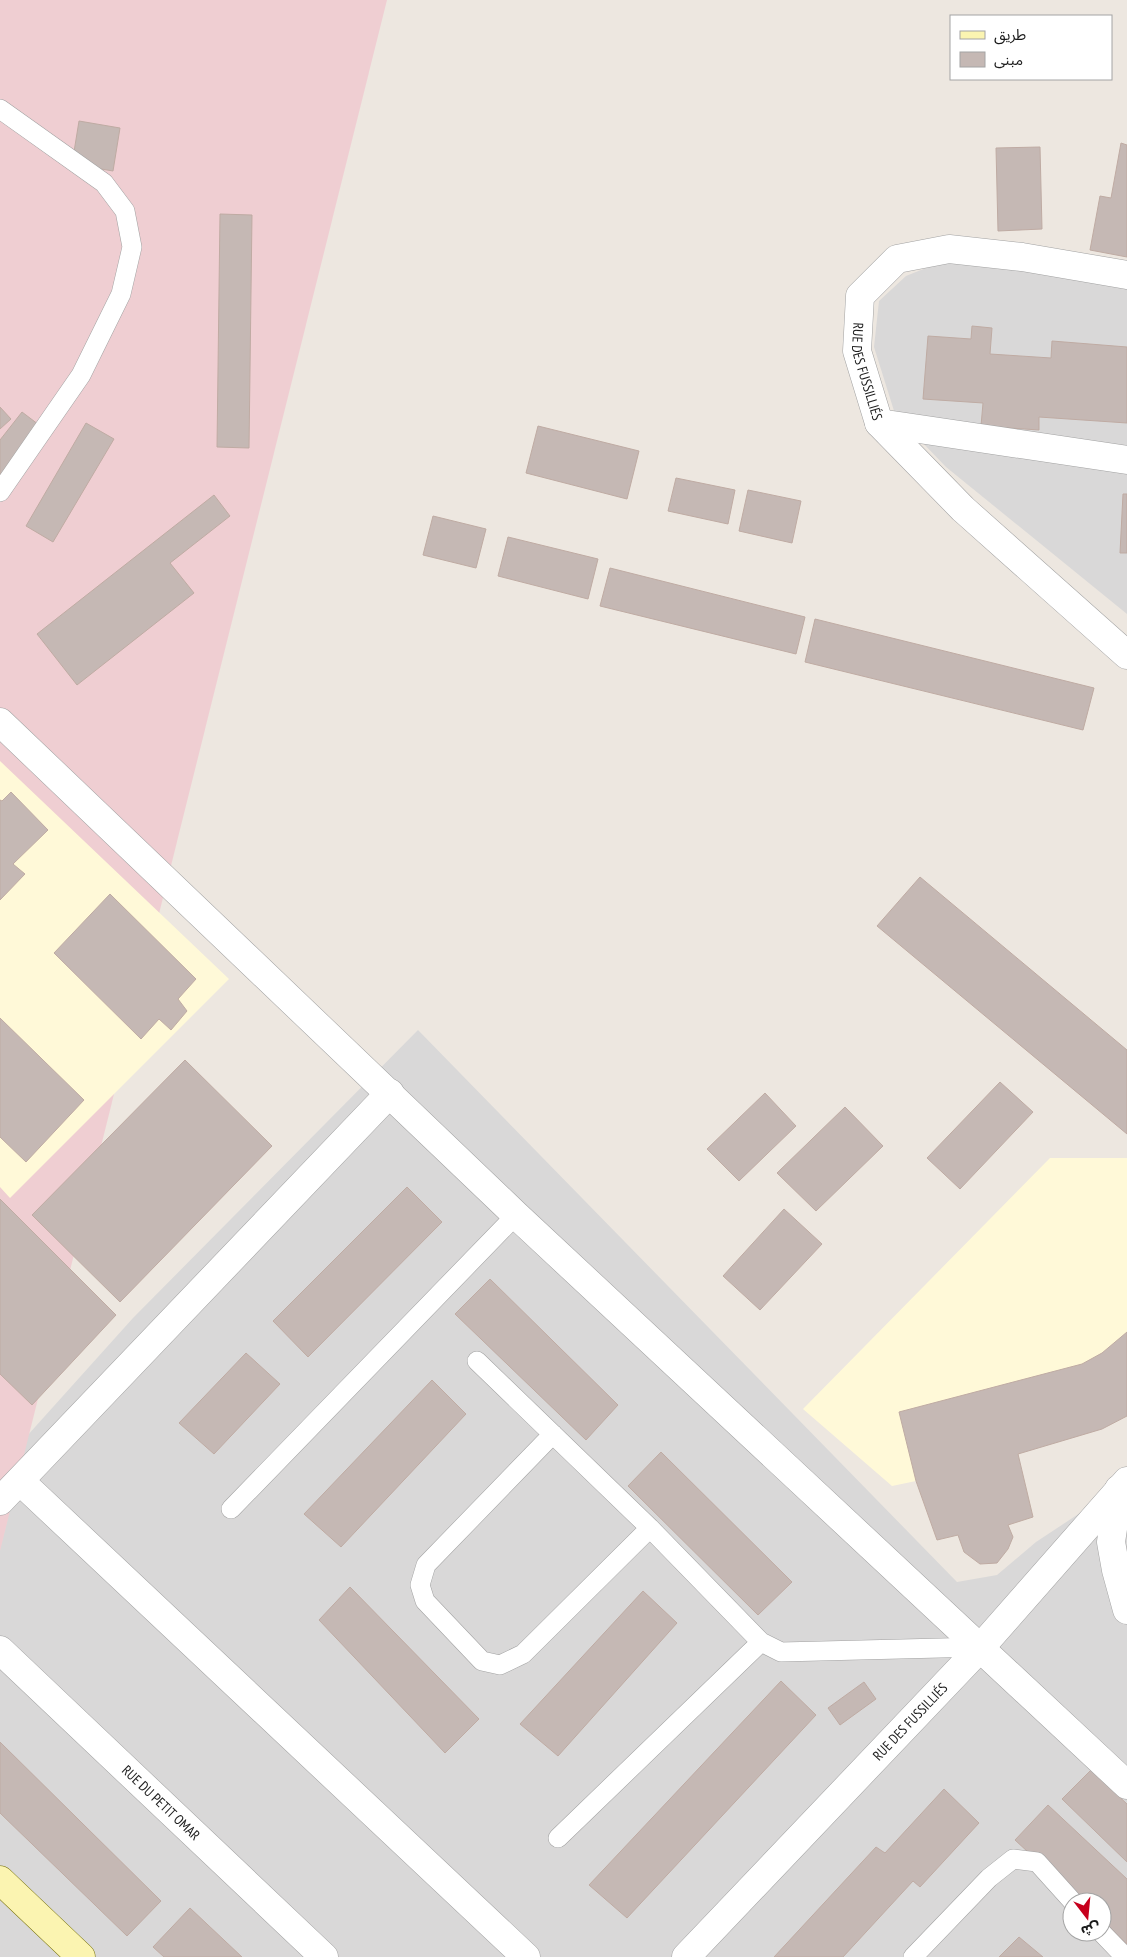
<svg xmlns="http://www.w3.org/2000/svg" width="1127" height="1957" viewBox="0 0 1127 1957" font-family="'PT Sans Narrow','Noto Sans Arabic',sans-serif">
<rect width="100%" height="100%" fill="#ede7e0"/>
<path fill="#d9d8d8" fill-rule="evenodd" d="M946 260 1127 283V614L946 467 895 414 874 347 879 301 906 276Z
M418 1030 957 1582 997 1575 1036 1542 1127 1482V1957H0V1466L133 1318ZM1072 1902H1102V1932H1072Z"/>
<path fill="#efced2" d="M0 0H387L0 1551Z"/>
<path fill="#fff9d8" d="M0 761 229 979 10 1198 0 1187Z
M1050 1158H1127V1416L1018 1454 1033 1517 1008 1525 1013 1537 980 1564 964 1552 958 1535 937 1540 916 1481 892 1486 803 1409Z"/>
<path fill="#c5b8b4" stroke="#bfaba3" d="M79 121 120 128 113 171 72 164Z
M1121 143 1127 145V257L1090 250 1100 196 1111 198Z
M1040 147 1042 229 998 231 996 148Z
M220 214 252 215 249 448 217 447Z
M972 326 992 328 990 354 1051 358 1052 341 1127 347V423L1039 417V430L981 426 983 403 923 399 928 336 971 339Z
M0 407 11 419 0 429Z
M22 412 51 434 0 499V440Z
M86 423 114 439 53 542 26 526Z
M538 426 639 451 627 499 526 473Z
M676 478 735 490 728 524 668 511Z
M748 490 801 501 792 543 739 531Z
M1123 494H1127V553H1120Z
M214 495 230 516 170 563 194 593 77 685 37 634Z
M433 516 486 529 476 568 423 555Z
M508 537 598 559 588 599 498 576Z
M610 568 805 617 796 654 600 606Z
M815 619 1094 688 1083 730 805 662Z
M11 792 48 830 13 864 25 874 0 900V800L2 801Z
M920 877 1127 1050V1134L877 926Z
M110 894 196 979 178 999 187 1011 171 1030 159 1019 141 1039 54 953Z
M0 1018 84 1100 26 1162 0 1137Z
M185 1060 272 1146 120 1302 32 1215Z
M1000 1082 1033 1112 960 1189 927 1158Z
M765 1093 796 1126 739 1181 707 1149Z
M845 1107 883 1146 816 1211 777 1173Z
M407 1187 442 1222 308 1357 273 1321Z
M0 1199 116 1315 32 1405 0 1374Z
M784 1209 822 1244 760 1310 723 1276Z
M490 1279 618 1405 586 1440 455 1314Z
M1127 1332V1416L1102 1429 1018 1454 1033 1517 1008 1525 1013 1537 1008 1549 997 1563 980 1564 964 1552 958 1535 937 1540 916 1481 899 1412 1082 1364 1102 1353Z
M246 1353 280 1384 214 1454 179 1423Z
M432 1380 466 1414 341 1547 304 1514Z
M661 1452 792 1582 758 1615 628 1486Z
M350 1587 479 1719 445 1753 319 1620Z
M643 1591 677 1623 558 1756 520 1724Z
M781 1681 816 1715 627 1918 589 1885Z
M864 1682 876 1699 840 1725 828 1708Z
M0 1742 161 1901 127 1936 0 1813Z
M1091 1770 1127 1804V1862L1062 1799Z
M944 1789 979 1823 920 1887 913 1881 843 1957H774L876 1847 885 1853Z
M1048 1805 1127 1879V1944L1102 1920V1902H1082L1015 1840Z
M190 1908 242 1957H164L153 1947Z
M1019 1937 1043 1957H999Z"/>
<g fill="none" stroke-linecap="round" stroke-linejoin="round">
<defs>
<path id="lane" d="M0 109 104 183 125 211 132 247 121 294 81 375 0 492
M477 1361 650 1528 761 1642 781 1652 981 1647
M553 1434 426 1565 420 1585 425 1601 482 1661 500 1665 523 1654 650 1528
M231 1509 516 1215
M558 1838 761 1642
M1101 1932 1125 1957
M913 1957 989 1878 1013 1859 1037 1862 1073 1902"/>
<g id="street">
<path id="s1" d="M1127 275 1022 257 949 249 897 259 860 296 857 351 879 423 963 509 1127 655"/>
<path d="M879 423 1127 460"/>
<path d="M0 722 516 1215 1127 1785"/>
<path d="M20 1481 526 1957"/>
<path d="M1119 1489 1111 1542 1116 1570 1127 1610"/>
<path d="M0 1501 390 1093"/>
<path id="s2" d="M0 1650 324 1957"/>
<path id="s3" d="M686 1957 981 1647 1127 1481"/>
</g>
<path id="secondary" d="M0 1880 81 1957"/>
</defs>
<use href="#lane" stroke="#a2a2a2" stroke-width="20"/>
<use href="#street" stroke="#a2a2a2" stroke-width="29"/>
<use href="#secondary" stroke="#736e02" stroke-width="29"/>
<use href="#lane" stroke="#fff" stroke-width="19"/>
<use href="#street" stroke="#fff" stroke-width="28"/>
<use href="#secondary" stroke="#fbf4b1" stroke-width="28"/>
</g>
<g text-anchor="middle" stroke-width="4" stroke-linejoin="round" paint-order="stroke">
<g font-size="14" fill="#1b1b1b" stroke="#fff">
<text dy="5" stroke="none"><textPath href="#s1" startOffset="362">RUE DES FUSSILLIÉS</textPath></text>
<text dy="5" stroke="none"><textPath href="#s3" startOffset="325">RUE DES FUSSILLIÉS</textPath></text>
<text dy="5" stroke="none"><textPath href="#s2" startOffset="222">RUE DU PETIT OMAR</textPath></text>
</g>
</g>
<rect x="950" y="15" width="162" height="65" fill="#ffffff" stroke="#a4a4a4"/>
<rect x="960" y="31" width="25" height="8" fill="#fbf4b1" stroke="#a4a4a4"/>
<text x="994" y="40" font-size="15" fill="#1b1b1b">طريق</text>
<rect x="960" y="52" width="25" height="15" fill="#c5b8b4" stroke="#a4a4a4"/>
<text x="994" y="65" font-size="15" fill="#1b1b1b">مبنى</text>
<g transform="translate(1087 1917) rotate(164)"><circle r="24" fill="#ffffff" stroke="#a4a4a4"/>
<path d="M0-4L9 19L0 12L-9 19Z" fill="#c7001d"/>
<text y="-8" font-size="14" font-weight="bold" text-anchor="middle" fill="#1b1b1b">ش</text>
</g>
</svg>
